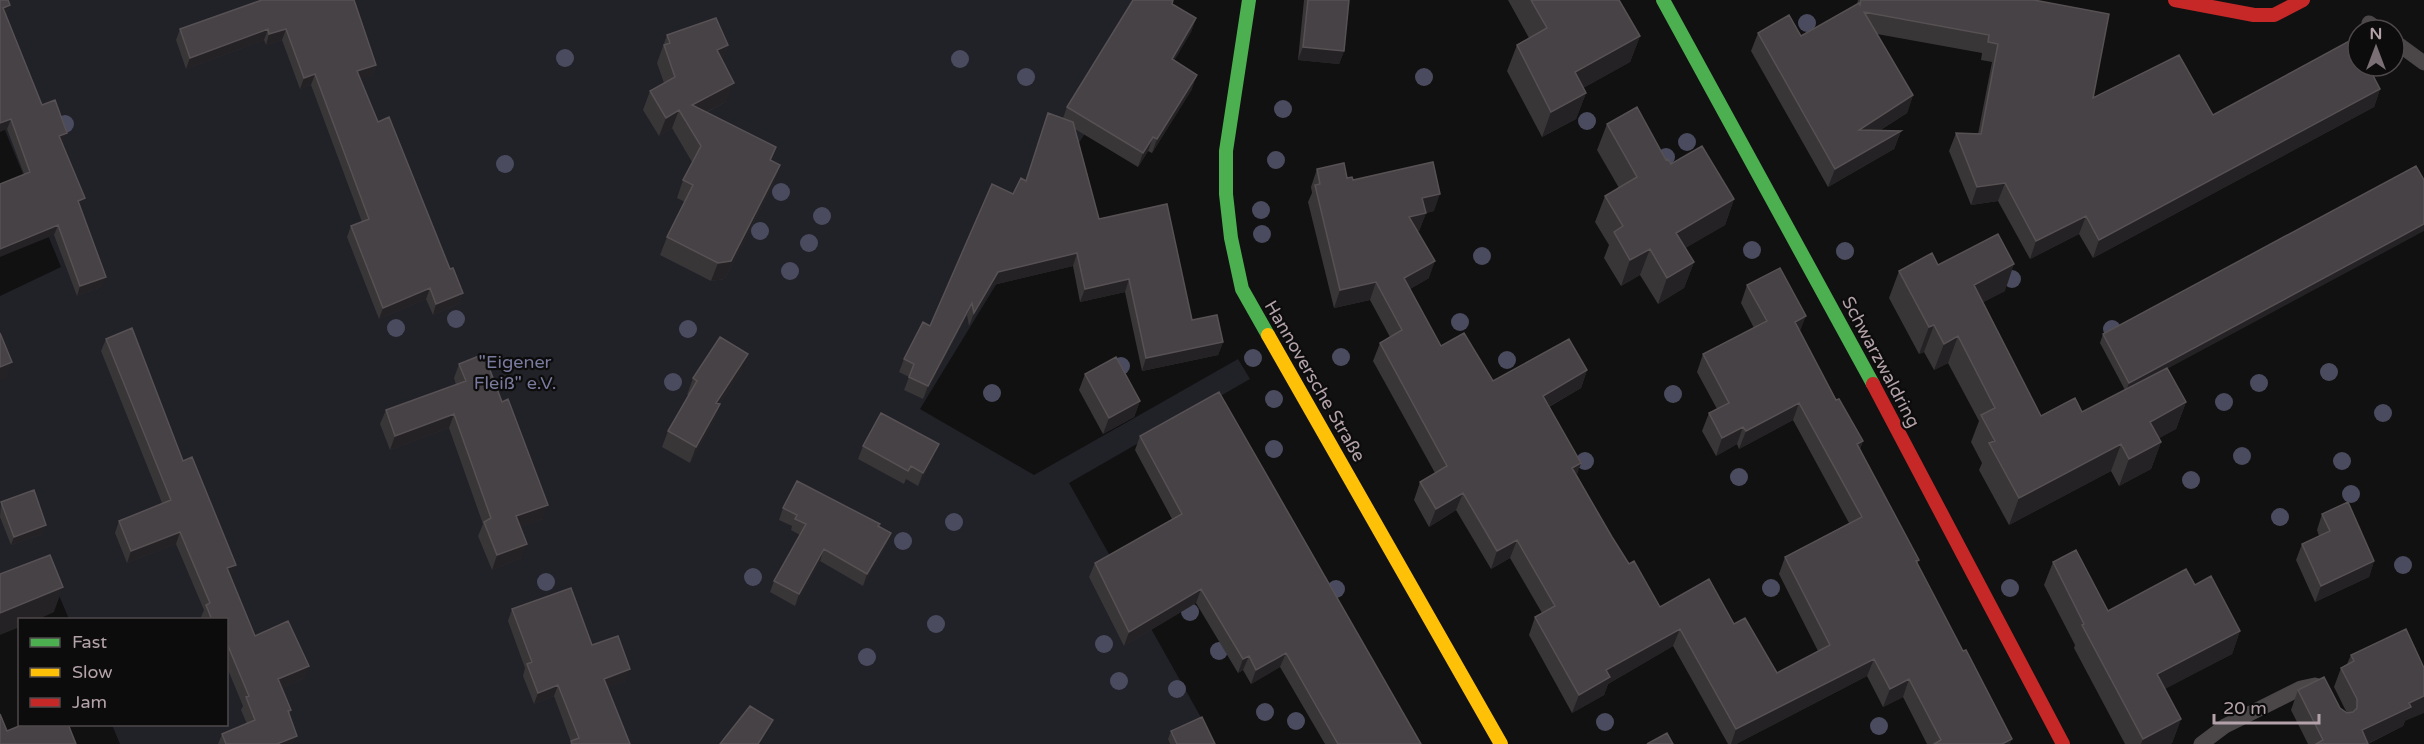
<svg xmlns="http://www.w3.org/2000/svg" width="2424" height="744" viewBox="0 0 2424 744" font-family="'Varela Round',sans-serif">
<rect width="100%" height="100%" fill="#111"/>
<path fill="#212128" d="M0 0H1171L1041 202 1016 252 920 409 1034 475 1238 359 1250 379 1069 483 1216 744H120L112 725 226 724V620L69 619 48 570 0 590V296L61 267 0 118Z"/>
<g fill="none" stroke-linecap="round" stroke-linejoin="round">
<path stroke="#4b4748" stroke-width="15" d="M2369 23 2379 30
M2394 41 2424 63
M2201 744 2225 726 2301 688 2315 685 2321 687"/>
<path stroke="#4caf50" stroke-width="14" d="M1249 0 1226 151V194L1231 238 1242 289 1268 335
M1663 0 1873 384"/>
<path stroke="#ffc107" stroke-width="14" d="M1268 335 1501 744"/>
<path stroke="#c62828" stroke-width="14" d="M2175 0 2254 15H2274L2303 0
M1873 384 2063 744"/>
</g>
<g fill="#4a4b5f">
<circle cx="1807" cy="23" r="9"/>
<circle cx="565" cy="58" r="9"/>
<circle cx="960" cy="59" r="9"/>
<circle cx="1026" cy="77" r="9"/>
<circle cx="1424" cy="77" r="9"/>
<circle cx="1283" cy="109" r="9"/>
<circle cx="1587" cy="121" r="9"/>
<circle cx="65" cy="124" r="9"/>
<circle cx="1687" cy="142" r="9"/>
<circle cx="1666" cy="157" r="9"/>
<circle cx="1276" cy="160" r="9"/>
<circle cx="505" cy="164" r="9"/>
<circle cx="781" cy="192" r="9"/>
<circle cx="1261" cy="210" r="9"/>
<circle cx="822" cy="216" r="9"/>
<circle cx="760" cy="231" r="9"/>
<circle cx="1262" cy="234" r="9"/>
<circle cx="809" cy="243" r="9"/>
<circle cx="1752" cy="250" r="9"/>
<circle cx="1845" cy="251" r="9"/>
<circle cx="1482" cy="256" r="9"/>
<circle cx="790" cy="271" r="9"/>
<circle cx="2012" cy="279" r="9"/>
<circle cx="456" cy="319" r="9"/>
<circle cx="1460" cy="322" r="9"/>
<circle cx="396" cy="328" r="9"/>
<circle cx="688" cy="329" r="9"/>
<circle cx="2112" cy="329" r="9"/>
<circle cx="1341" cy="357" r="9"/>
<circle cx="1253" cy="358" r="9"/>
<circle cx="1507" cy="360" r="9"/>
<circle cx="1121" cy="366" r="9"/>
<circle cx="2329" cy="372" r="9"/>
<circle cx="673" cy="382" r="9"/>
<circle cx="2259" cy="383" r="9"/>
<circle cx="992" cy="393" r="9"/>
<circle cx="1673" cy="394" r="9"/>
<circle cx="1274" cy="399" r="9"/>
<circle cx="2224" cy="402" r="9"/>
<circle cx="2383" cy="413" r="9"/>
<circle cx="1274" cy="449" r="9"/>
<circle cx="2242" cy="456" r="9"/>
<circle cx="1585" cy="461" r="9"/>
<circle cx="2342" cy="461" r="9"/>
<circle cx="1739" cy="477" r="9"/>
<circle cx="2191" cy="480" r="9"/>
<circle cx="2351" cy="494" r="9"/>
<circle cx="2280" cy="517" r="9"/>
<circle cx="954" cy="522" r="9"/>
<circle cx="903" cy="541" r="9"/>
<circle cx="2403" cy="565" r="9"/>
<circle cx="753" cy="577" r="9"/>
<circle cx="546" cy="582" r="9"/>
<circle cx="1771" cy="588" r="9"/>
<circle cx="2010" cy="588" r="9"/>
<circle cx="1336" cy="589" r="9"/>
<circle cx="1190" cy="612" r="9"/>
<circle cx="936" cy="624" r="9"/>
<circle cx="1104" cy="644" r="9"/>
<circle cx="1219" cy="651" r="9"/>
<circle cx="867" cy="657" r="9"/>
<circle cx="1119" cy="681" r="9"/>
<circle cx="1177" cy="689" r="9"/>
<circle cx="1265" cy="712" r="9"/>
<circle cx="1296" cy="721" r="9"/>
<circle cx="1605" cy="722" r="9"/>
<circle cx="1879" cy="726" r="9"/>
</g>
<path fill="#393638" d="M0 0 10 5 6 15 42 105 64 143 62 144 81 208H80L103 286 77 296 54 235 24 174 7 129Z
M262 0 376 65 372 76 360 79 378 122 450 269 463 293 459 304 433 315 426 299 379 319 347 237 351 226 362 222 311 85 300 89 282 40 266 45 264 40 186 69 176 40 180 29Z
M1304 0H1349L1344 51 1339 64 1298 60Z
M1508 0H1619L1640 36 1630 62 1583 88 1586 93 1576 119 1542 137 1507 71 1517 45 1529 38Z
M1858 0H2034L2093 98 2213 115 2380 89 2374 107 2093 258 2079 234 2030 259 1998 201 1971 205 1949 151 1956 133 1978 134 1992 62 1981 60 1982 53 1877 34 1913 95 1907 113 1879 131H1901L1894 149 1828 187 1751 51 1758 33 1801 36 1857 4Z
M1172 4 1196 18 1191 32 1174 60 1192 89 1152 153 1148 151 1138 167 1075 129 1099 219 1192 320 1223 342 1218 355 1142 371 1125 292 1080 302 1073 266 993 285 969 326 967 315 923 399 904 390 909 377 899 372 904 359 930 326 1013 194 1026 180 1048 113 1063 118 1067 107Z
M667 35 728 45 722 60 727 101 707 112 776 147 771 161 780 165 773 184 725 279 711 281 660 255 667 237 685 202 677 198 683 180 692 162 672 128 659 136 643 110 650 91 664 83 657 63Z
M1607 124 1671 164 1734 199 1725 225 1685 248 1694 262 1684 288 1658 304 1640 275 1621 286 1604 258 1609 245 1595 222 1605 196 1619 188 1597 150Z
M1317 169 1353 180 1434 211 1426 213 1419 231H1418L1429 278 1410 289 1441 346 1493 381 1587 370 1581 388 1549 407 1577 475 1612 537 1629 564 1660 607 1734 624 1777 673 1818 651 1779 574 1785 557 1849 523 1793 420 1739 449 1737 444 1716 456 1702 431 1709 413 1717 409 1697 372 1703 354 1754 328 1741 303 1747 285 1800 332 1836 400 1863 441 1860 449 1919 560 1917 564 2010 744H1927L1903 697 1883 707 1867 676 1736 744H1728L1673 646 1608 684 1604 695 1572 713 1529 635 1535 617 1542 613 1510 558 1491 569 1456 510 1429 527 1414 500 1420 482 1435 473 1373 361 1380 343 1390 337 1370 300 1334 308 1308 202 1312 193 1311 187Z
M1938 265 2005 291 1983 302 2041 416 2082 412 2125 390 2100 343 2103 334 2168 369 2186 402 2176 429 2159 438 2161 442 2151 469 2119 486 2111 471 2009 525 1979 470 1982 463 1971 442 1979 421 1948 363 1934 370 1924 352 1919 354 1889 298 1899 271Z
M106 339 183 461 236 565 231 577 255 636 305 678 282 688 291 710 289 715 294 744H218L222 734 247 724 241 710 243 706 226 665V620H202L201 617 204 610 176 544 127 563 115 533 119 521 162 503 101 351Z
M459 364 543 519 521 527 522 558 492 570 478 536 483 524 449 428 390 450 380 424 386 410 456 385 454 378Z
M742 370 719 405 714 420 690 463 662 447 668 431 689 395H687L693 378Z
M1085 374 1140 401 1134 417 1103 434 1079 390Z
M1140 436 1421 744H1325L1280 667 1251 684 1243 670 1238 673 1196 603 1124 646 1089 577 1095 563 1172 519 1135 450Z
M863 446 934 457 918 486 906 479 904 484 858 459Z
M1 502 43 534 11 545 0 517Z
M783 508 879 527 891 533 886 545 863 586 820 561 795 606 770 592 774 581 800 535 791 530 792 526 779 520Z
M2322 514 2374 561 2369 577 2315 602 2296 560 2302 544 2319 536 2317 530Z
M2053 562 2108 611 2195 585 2240 631 2232 654 2164 689 2181 719 2172 743 2170 744H2125L2074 648 2075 645 2044 585Z
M512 609 592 645 626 681 607 687 630 744H570L571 742 554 696 534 704 523 676 525 668 508 621Z
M2351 655 2405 721 2403 726 2368 744H2308L2291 710 2298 690 2347 713 2334 687 2341 668 2347 664Z
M1171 731 1215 744H1170L1168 739Z"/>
<path fill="#242224" d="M10 5 6 15 3 8Z
M1196 18 1191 32 1167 73 1172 59Z
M268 29 264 40 186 69 190 58Z
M286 29 282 40 266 45 269 34Z
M1640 36 1630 62 1565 98 1575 72Z
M728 45 721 63 717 50Z
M1303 47 1344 51 1339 64 1298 60Z
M376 65 372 76 353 82 357 71Z
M315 74 311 85 300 89 304 78Z
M1197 75 1192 89 1152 153 1157 139Z
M734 83 727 101 685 123 692 105Z
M2380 89 2374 107 2093 258 2099 240Z
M1586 93 1576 119 1542 137 1551 112Z
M1913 95 1907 113 1852 148 1859 130Z
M679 110 672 128 659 136 666 118Z
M11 119 7 129 0 132V123Z
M1901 131 1894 149 1828 187 1835 169Z
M67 133 64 143 56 146 59 136Z
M1153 137 1148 151 1138 167 1143 153Z
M780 165 773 184 725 279 711 281 718 263Z
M2005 183 1998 201 1971 205 1977 187Z
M1440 194 1434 211 1426 213 1419 231 1403 234 1409 217 1422 198Z
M85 198 81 208 74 211 78 201Z
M1734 199 1725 225 1667 259 1676 233Z
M2086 216 2079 234 2030 259 2036 241Z
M2424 224V231L2126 391 2129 383Z
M58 225 54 235 0 257V249Z
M1650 249 1640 275 1621 286 1630 260Z
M1077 253 1073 266 993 285 969 326 974 313 998 272Z
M1435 261 1429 278 1398 296 1404 278Z
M1694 262 1684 288 1658 304 1667 278Z
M2014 264 2005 291 1965 312 1974 285Z
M106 277 103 286 77 296 80 286Z
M1129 279 1125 292 1080 302 1085 289Z
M1376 282 1370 300 1334 308 1340 290Z
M430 288 426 299 379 319 383 308Z
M463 293 459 304 433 315 436 304Z
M972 303 967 315 923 399 928 386Z
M1806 316 1799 334 1795 322Z
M1934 325 1924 352 1919 354 1929 327Z
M1958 336 1948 363 1934 370 1944 344Z
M1223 342 1218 355 1142 371 1146 358Z
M748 354 742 370 719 405 714 420 690 463 696 447 716 403Z
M12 362 7 378 0 381V367Z
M1587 370 1581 388 1536 414 1543 396Z
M1140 401 1134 417 1103 434 1109 418Z
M2186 402 2176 429 2140 449 2150 422Z
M1799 403 1793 420 1739 449 1746 431Z
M454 414 449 428 390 450 395 436Z
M1743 427 1737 444 1716 456 1722 438Z
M1863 441 1856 459 1857 444Z
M2161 442 2151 469 2119 486 2129 459Z
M939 444 934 457 918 486 923 473Z
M2121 444 2111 471 2009 525 2019 498Z
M1581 463 1575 481 1572 468Z
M1463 493 1456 510 1429 527 1436 509Z
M548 505 543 519 511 531 516 516Z
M46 525 43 534 11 545 14 537Z
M180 532 176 544 127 563 131 551Z
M891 533 886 545 863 586 867 574Z
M1517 540 1510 558 1491 569 1497 551Z
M527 544 522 558 492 570 497 555Z
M824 549 820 561 795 606 799 594Z
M2374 561 2369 577 2315 602 2321 586Z
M236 565 232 577 223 581 227 568Z
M63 587 54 612 37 620H20V627L0 635V613Z
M1201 589 1196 603 1124 646 1129 632Z
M1680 629 1673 646 1608 684 1604 695 1572 713 1579 695 1606 670Z
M2240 631 2232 654 2148 698 2157 674Z
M1286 653 1280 667 1251 684 1256 670Z
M1249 656 1243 670 1238 673 1243 659Z
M1874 659 1867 676 1736 744H1731L1736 729Z
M309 666 305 678 273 692 278 679Z
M630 669 626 681 599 690 604 679Z
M1909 679 1903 697 1883 707 1890 689Z
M558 685 554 696 534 704 538 693Z
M2424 696V713L2405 721 2403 726 2367 744 2362 730 2409 703Z
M2181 719 2172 743 2170 744H2141L2143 739Z
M773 720 770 728 760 744H758Z
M297 736 294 744H277Z
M2012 739 2010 744H2002Z"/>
<path fill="#464245" stroke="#575154" stroke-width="1.5" d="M0 0H8L10 5 3 8 42 105 55 100 67 133 59 136 85 198 78 201 106 277 80 286 58 225 0 249V184L30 172 11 119 0 123Z
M262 0H354L376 65 357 71 378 122 389 117 450 269 453 268 463 293 436 304 430 288 383 308 351 226 369 219 315 74 304 78 286 29 269 34 268 29 190 58 180 29Z
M1133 0H1173L1172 4 1196 18 1172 59 1197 75 1157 139 1153 137 1143 153 1067 107Z
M1308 0H1349L1344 51 1303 47Z
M1531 0H1619L1640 36 1575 72 1586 93 1551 112 1517 45 1547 28Z
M1861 0H2034L2109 14 2093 98 2179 55 2213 115 2353 39 2358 48V66H2368L2380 89 2099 240 2086 216 2036 241 2005 183 1977 187 1956 133 1981 134 1998 44 1988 42 1989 35 1864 12 1913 95 1859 130 1901 131 1835 169 1758 33 1789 15 1801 36 1859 3 1860 5Z
M716 18 728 45 717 50 734 83 692 105 776 147 770 160 780 165 731 261 718 263 667 237 693 185 683 180 701 146 679 110 666 118 650 91 675 77 664 45 670 43 667 35Z
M1637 107 1666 160 1668 159 1671 164 1702 146 1734 199 1676 233 1694 262 1667 278 1650 249 1630 260 1614 232 1623 226 1605 196 1637 177 1607 124Z
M1048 113 1073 122 1099 219 1167 204 1192 320 1217 315 1223 342 1146 358 1129 279 1085 289 1077 253 998 272 974 313 972 303 928 386 909 377 914 364 904 359 923 322 930 326 992 184 1013 194 1021 178 1026 181Z
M1433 162 1440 194 1422 198 1426 213 1409 217 1435 261 1404 278 1441 346 1464 333 1493 381 1569 339 1587 370 1543 396 1581 463 1572 468 1612 537 1629 564 1634 561 1660 607 1709 579 1734 624 1745 618 1777 673 1830 645 1785 557 1862 517 1799 403 1746 431 1743 427 1722 438 1709 413 1729 403 1703 354 1767 321 1747 285 1780 268 1806 316 1795 322 1836 400 1839 399 1863 441 1857 444 1919 560 1916 561 1939 605 1963 651 1966 650 2012 739 2002 744H1934L1941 740 1909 679 1890 689 1874 659 1736 729 1680 629 1606 670 1610 677 1579 695 1535 617 1555 606 1517 540 1497 551 1463 493 1436 509 1420 482 1447 466 1380 343 1402 330 1376 282 1340 290 1315 185 1320 184 1317 169 1344 163 1347 178 1352 177 1353 180Z
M2416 166 2424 180V224L2129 383 2103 334Z
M1998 234 2014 264 1974 285 2041 416 2075 398 2082 412 2167 368 2186 402 2150 422 2161 442 2129 459 2121 444 2019 498 1989 443 1995 441 1981 415 1995 408 1958 336 1944 344 1934 325 1929 327 1899 271 1932 253 1938 265Z
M132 328 183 461 192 457 236 565 227 568 255 636 288 621 309 666 278 679 291 710 288 711 297 736 277 744H226L222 734 255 720 246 697 249 696 226 641V620H212L206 605 210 603 180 532 131 551 119 521 171 500 106 339Z
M0 333 12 362 0 367Z
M720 337 748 354 716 403 720 404 696 447 668 431 697 381 693 378Z
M484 354 502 402 508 399 548 505 516 516 527 544 497 555 484 522 491 518 454 414 395 436 386 410 466 381 459 364Z
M1116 357 1140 401 1109 418 1085 374Z
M1219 392 1421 744H1338L1286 653 1256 670 1249 656 1243 659 1201 589 1129 632 1095 563 1182 514 1140 436Z
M881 413 939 444 923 473 911 466 908 471 863 446Z
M797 481 880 524 878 526 891 533 867 574 824 549 799 594 774 581 806 524 795 519 797 515 783 508Z
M34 490 46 525 14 537 1 502Z
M2348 502 2374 561 2321 586 2302 544 2330 531 2322 514Z
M2076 550 2108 611 2186 569 2195 585 2211 576 2240 631 2157 674 2181 719 2143 739 2082 625 2084 624 2053 562Z
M50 555 63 587 0 613V574Z
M571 588 592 645 618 636 630 669 604 679 630 744H572L571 741 579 738 558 685 538 693 527 664 532 662 512 609Z
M2406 629 2424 668V696L2409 703 2411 707 2362 730 2368 744H2316L2323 740 2298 690 2324 677 2340 708 2347 713 2353 712 2357 708V699L2341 668 2354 661 2351 655Z
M750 706 773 720 758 744H720Z
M0 714 7 731 24 724H68L76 744H0Z
M1202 717 1215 744H1177L1171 731Z
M1667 733 1673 744H1647Z"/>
<g text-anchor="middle" stroke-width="4.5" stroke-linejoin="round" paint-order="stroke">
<g font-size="18" fill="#797b9e" stroke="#0d0c0c">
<text x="515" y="368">"Eigener<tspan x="515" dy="21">Fleiß" e.V.</tspan></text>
</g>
<g font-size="18" fill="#b3a2a9" stroke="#0d0c0c">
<text transform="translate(1881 362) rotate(62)" y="6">Schwarzwaldring</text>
<text transform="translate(1315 381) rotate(60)" y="6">Hannoversche Straße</text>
</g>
</g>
<rect x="18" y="618" width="210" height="108" fill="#0d0c0c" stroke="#4f484b" stroke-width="1.5"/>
<rect x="30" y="638" width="30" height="9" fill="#4caf50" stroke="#4f484b" stroke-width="1.5"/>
<text x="72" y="648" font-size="18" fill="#b3a2a9">Fast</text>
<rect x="30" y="668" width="30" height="9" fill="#ffc107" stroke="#4f484b" stroke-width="1.5"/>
<text x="72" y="678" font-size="18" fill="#b3a2a9">Slow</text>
<rect x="30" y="698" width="30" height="9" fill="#c62828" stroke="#4f484b" stroke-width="1.5"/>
<text x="72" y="708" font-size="18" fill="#b3a2a9">Jam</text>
<g transform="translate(2376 48)"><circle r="28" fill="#0d0c0c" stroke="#4f484b" stroke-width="1.5"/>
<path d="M0-4.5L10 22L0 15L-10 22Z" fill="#7a6f74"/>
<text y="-9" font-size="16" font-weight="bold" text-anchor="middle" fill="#b3a2a9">N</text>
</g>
<path d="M2214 714v9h105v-9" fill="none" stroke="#b3a2a9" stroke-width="3"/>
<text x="2223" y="714" font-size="18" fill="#b3a2a9" stroke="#0d0c0c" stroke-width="4.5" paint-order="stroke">20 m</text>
</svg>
